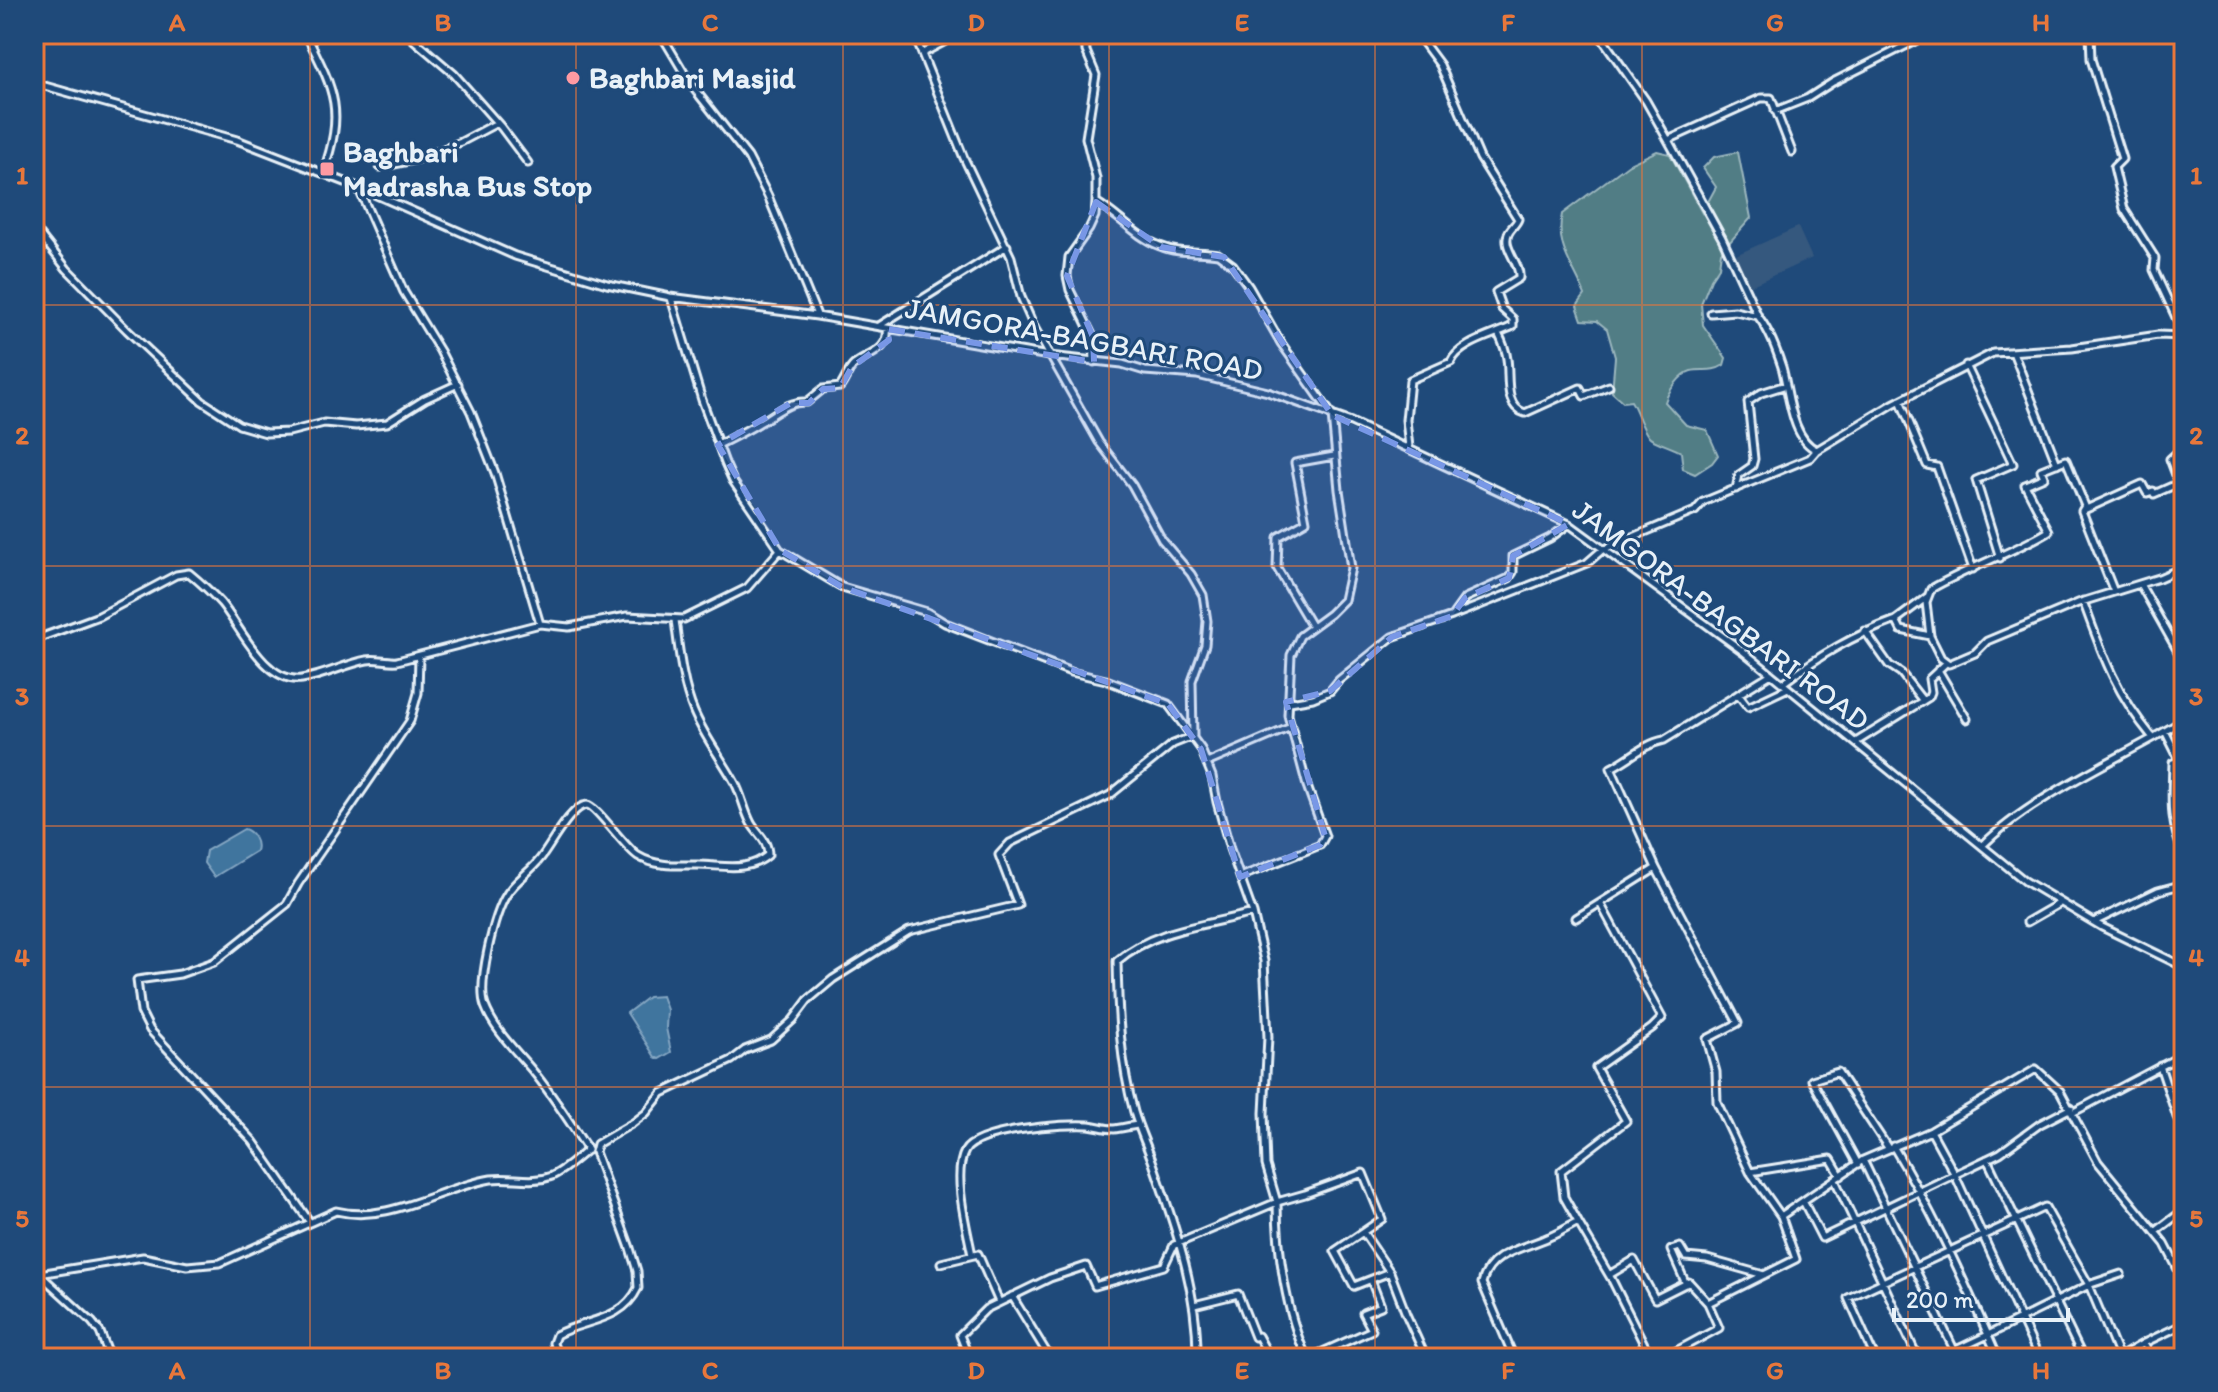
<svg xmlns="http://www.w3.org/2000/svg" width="2218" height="1392" viewBox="0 0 2218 1392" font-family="Itim,sans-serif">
<rect width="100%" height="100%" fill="#1f4a7a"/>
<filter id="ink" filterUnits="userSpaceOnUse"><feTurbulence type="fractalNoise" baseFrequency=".0125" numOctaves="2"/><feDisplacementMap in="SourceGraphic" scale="16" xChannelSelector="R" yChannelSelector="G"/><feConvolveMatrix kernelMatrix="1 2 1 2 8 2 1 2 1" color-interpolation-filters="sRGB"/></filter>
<g filter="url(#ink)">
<path fill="#35587e" d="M1798 227 1812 258 1741 290 1727 259Z"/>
<path fill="#517d85" stroke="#9cb7be" stroke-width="2" d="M1657 151 1670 154 1702 213 1716 187 1703 168 1714 157 1738 152 1751 218 1721 252 1719 267 1711 279 1701 304 1703 325 1726 358 1724 365C1712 373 1703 368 1691 371 1680 374 1668 392 1665 402L1686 425 1707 430 1718 455 1712 463 1695 474 1683 469 1681 452C1674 448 1653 441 1650 438 1643 432 1637 410 1631 401L1623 402 1612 392 1615 357 1607 329 1597 321 1582 320 1577 306 1585 295C1573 265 1555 247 1562 214L1629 164Z"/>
<path fill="#41749e" stroke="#84a6c2" stroke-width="2" d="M244 829C252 831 259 842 256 851L214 877 204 863 206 851Z
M662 996 667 1010 666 1028 671 1052 659 1059 655 1057 627 1013 648 997Z"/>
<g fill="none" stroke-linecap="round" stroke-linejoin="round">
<defs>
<path id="street" d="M306 34C335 92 345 110 323 173
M407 34 454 74 501 127 528 163
M661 34 692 86 748 157 768 196 817 315
M1085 34 1086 51 1096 75 1086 138 1096 178V202L1095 216 1089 229 1069 257 1067 276 1070 290 1093 337 1094 362
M1599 34 1646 101 1668 140 1722 238 1758 316
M2090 34 2091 59 2122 159 2114 167 2124 209 2155 258 2154 270 2179 324 2180 336
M308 39 328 34
M923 53 959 34
M34 83 237 140 358 187 515 256 607 284 670 297 817 316 1049 356 1122 364 1145 371 1197 375 1268 392 1351 422 1569 524 1744 652 2025 881 2102 927 2184 967
M1775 111 1808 98 1833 82 1929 34
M1668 140 1761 98H1771L1792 152
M380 167 418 159 461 142 497 123
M358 187 404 292 440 351 471 412 495 473 540 624
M1096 202C1118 215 1136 237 1160 246 1178 254 1199 251 1218 254L1233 265 1249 287 1281 343 1332 415 1339 490 1351 568 1344 600 1330 614 1300 636 1291 655 1288 715 1307 786 1325 836 1320 845 1240 877
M34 227 67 269 127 330 202 401 239 425 266 433 289 432 324 423 356 426 387 423 425 399 458 384
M671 298 702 400 725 463 733 481 780 550 842 587 927 612 945 623 1071 672 1106 680 1168 704 1201 749 1212 776 1217 802 1230 849 1253 913 1264 961 1268 1037 1264 1113 1266 1165 1277 1202 1305 1194 1363 1173 1382 1219 1363 1232 1390 1272 1406 1314 1426 1358
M1711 313 1735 311 1758 316C1770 332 1776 349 1782 367 1789 391 1791 440 1817 450
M879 326 1007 246
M1498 333C1502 341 1506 350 1507 359 1510 376 1503 406 1525 413L1580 388 1584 396 1609 386
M2013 352 2057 464
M1966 365 2013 464 1976 480 2000 558
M1900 400 1927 465 1937 467 1973 569
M718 445C732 438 746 431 759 423 776 414 787 401 807 402L823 389 840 387C845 381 848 370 854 365 867 354 890 351 887 329
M1409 447 1406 420 1410 380 1451 362C1459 343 1495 335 1513 326V319L1502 309 1496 292 1519 278C1521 264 1502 248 1508 234 1510 228 1516 225 1518 219L1480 158 1440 65 1417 34
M1736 489 1739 475 1752 466 1754 459 1748 402 1761 393 1786 385
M2084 510 2142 484 2147 493 2153 491 2154 494 2179 483 2170 459 2181 449 2184 440
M2140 584 2184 662
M1452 616 1587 563 1602 550 1695 511 1703 502 1810 458 1817 450 1893 404 1993 353 2072 348 2158 335 2184 336
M1896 620 1927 597
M1312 627 1277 568 1278 537 1306 521 1295 463 1334 456
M1865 631 1889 665 1901 673 1923 701
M1930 636 1926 602 1931 589C1969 567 2011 554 2049 531L2025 485 2044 477 2041 470 2066 460 2085 506 2082 511 2114 592
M34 640 99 616 176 575 189 573C200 582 211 592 221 603 240 626 265 684 302 679 324 676 345 664 367 660 377 658 387 662 397 661L540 624 569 627 627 616 684 619 747 588 780 550
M1938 670 1967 719
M1783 683C1820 655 1852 636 1896 620L1901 630 1930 636 1941 658 1949 664 1975 653 1987 641 2078 603 2159 578 2184 567
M1738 694 1748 707 1788 688
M1290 702 1313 698 1330 691 1339 680 1392 637 1452 616 1465 598 1509 578 1513 572V556L1550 538 1569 524
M2165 731 2180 761 2173 763C2172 799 2169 821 2184 855
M2153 738 2184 720
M1856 742 1929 697 1931 692 1929 679 1945 664
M1207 763 1291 727
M1982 846C2026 802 2099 768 2153 738 2115 692 2103 656 2083 601
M1656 868 1738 1023 1707 1039 1716 1072 1717 1102 1750 1172 1781 1216
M1576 918 1656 868 1611 768C1629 759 1644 744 1664 740L1771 674
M2027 922 2060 903
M2094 922 2158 891 2184 884
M2173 1060 2184 1087
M2160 1066 2177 1117 2184 1130
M2072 1113 2184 1054
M1931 1131 1954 1173 2039 1358
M1893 1146C1930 1207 1959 1270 1988 1335L1939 1358
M588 1150C570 1123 553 1095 532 1070 516 1051 494 1030 485 1006 477 984 494 914 507 894 515 881 530 872 540 859 551 846 570 806 587 805 596 805 625 848 638 856 656 867 678 865 698 865 722 865 747 873 768 855 768 840 758 835 751 823 744 810 742 796 735 783 722 759 705 738 694 712 682 684 679 650 675 620
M1987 1159 2083 1358
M1863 1160 1958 1358
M1858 1164 1812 1080 1838 1072 1888 1148
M1750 1172 1831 1159 1841 1176
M1835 1180 1918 1358
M1803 1201 1822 1238 2000 1153 2040 1124 2071 1108
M309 1221 253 1141 150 1030 141 1012 137 980 180 974 214 962 287 904 298 884 410 721 418 693 419 656
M1578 1222 1564 1197 1561 1171 1626 1121 1596 1068 1652 1028 1662 1018 1600 903
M1363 1232 1335 1251 1354 1286 1390 1272
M2155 1232 2184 1210
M972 1255C967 1229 952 1174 965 1151 976 1130 1066 1123 1089 1125 1098 1126 1105 1129 1114 1129 1122 1128 1130 1126 1138 1125
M941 1263 978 1254 999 1302
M34 1269 92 1322 100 1332 110 1358
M39 1274 143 1257 187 1266 220 1263 336 1211C390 1224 438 1188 491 1179 512 1176 531 1184 552 1176 565 1170 576 1159 587 1150
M1609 1275 1634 1260 1655 1299 1689 1282 1708 1303
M1686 1284 1671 1250 1680 1247 1686 1257 1707 1259 1764 1275
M1012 1296 1050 1358
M1194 1305 1238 1294 1255 1337 1258 1336 1270 1358
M2144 1343 2184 1324
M558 1358 553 1343 556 1335C585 1319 622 1322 638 1288L637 1271 630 1248 595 1152 597 1144 633 1123 646 1113 662 1093 732 1060 745 1050 771 1040 793 1020 808 1000 833 979 909 931 1018 905 999 855 1010 843 1110 795 1173 744 1193 736 1192 681 1205 645 1207 621 1203 595 1191 574 1162 540 1132 485 1099 442 1035 329 1021 297 1011 257 964 158 914 34
M969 1358 960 1335 986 1309 1050 1278 1086 1266 1095 1286 1164 1266 1174 1245 1277 1202C1277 1251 1286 1314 1307 1358
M1197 1358C1198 1290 1175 1227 1153 1163 1147 1146 1139 1129 1134 1112 1120 1062 1118 1013 1117 961 1154 929 1207 925 1253 913
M1309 1358 1372 1330 1363 1313 1381 1306 1371 1280
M1514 1358 1482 1283C1490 1251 1524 1249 1549 1237 1559 1233 1569 1227 1578 1222L1612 1280 1651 1358
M1663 1358 1719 1328 1708 1303 1796 1259 1781 1216 1863 1160 1931 1131 2036 1069 2060 1091 2098 1162 2165 1244 2184 1281
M1875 1358 1848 1298 2045 1207 2089 1285 2119 1357
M1998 1358 1988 1335 2091 1284 2121 1274
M2118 1358 2144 1343 2151 1358"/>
</defs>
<use href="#street" stroke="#e8f1f8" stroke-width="11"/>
<use href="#street" stroke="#1f4a7a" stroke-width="5"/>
</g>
</g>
<path fill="#7897e6" fill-opacity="0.2" stroke="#7897e6" stroke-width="6" stroke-dasharray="16 10" stroke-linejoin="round" d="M1096 202 1161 247 1224 257 1332 415 1569 524 1513 556 1509 578 1465 598 1452 616 1392 637 1330 691 1286 702 1325 836 1320 845 1240 877 1201 749 1168 704 842 587 780 550 718 445 791 403H809L823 389 840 388 852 367 889 340 887 329 1094 362 1093 337 1067 276Z"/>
<path fill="none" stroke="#e8773b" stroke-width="2" stroke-opacity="0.55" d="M310 34V1358M576 34V1358M843 34V1358M1109 34V1358M1375 34V1358M1642 34V1358M1908 34V1358M34 305H2184M34 566H2184M34 826H2184M34 1087H2184"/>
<g fill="#ff9aa2" stroke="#1f4a7a" stroke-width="3">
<circle cx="573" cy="78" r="8"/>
<rect x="319" y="161" width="16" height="16" rx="4"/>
</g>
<g text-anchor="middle" stroke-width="6" stroke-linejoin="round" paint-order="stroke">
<g font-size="30" font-weight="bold" fill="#e8f1f8" stroke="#1f4a7a" text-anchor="start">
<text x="589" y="88">Baghbari Masjid</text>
<text x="343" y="162">Baghbari<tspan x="343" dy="34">Madrasha Bus Stop</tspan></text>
</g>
<g font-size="30" fill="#e8f1f8" stroke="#1f4a7a">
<text transform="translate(1084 339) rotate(10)" y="10">JAMGORA-BAGBARI ROAD</text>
<text transform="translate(1721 615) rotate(37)" y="10">JAMGORA-BAGBARI ROAD</text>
</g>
</g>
<rect width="2218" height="1392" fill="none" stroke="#1f4a7a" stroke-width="88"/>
<path d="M1894 1308v12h174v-12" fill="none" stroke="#e8f1f8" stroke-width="4"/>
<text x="1906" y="1308" font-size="24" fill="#e8f1f8" stroke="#1f4a7a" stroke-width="6" paint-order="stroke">200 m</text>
<rect x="44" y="44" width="2130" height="1304" fill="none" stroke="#e8773b" stroke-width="3"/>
<g font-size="26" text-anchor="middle" font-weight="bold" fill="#e8773b">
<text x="177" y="31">A</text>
<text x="443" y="31">B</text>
<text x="710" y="31">C</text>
<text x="976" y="31">D</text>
<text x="1242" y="31">E</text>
<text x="1508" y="31">F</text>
<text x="1775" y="31">G</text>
<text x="2041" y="31">H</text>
<text x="22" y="184">1</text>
<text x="2196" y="184">1</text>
<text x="22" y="444">2</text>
<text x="2196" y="444">2</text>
<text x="22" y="705">3</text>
<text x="2196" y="705">3</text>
<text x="22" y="966">4</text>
<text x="2196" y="966">4</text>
<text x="22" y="1227">5</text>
<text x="2196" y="1227">5</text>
<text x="177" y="1379">A</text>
<text x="443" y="1379">B</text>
<text x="710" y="1379">C</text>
<text x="976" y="1379">D</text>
<text x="1242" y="1379">E</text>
<text x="1508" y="1379">F</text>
<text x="1775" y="1379">G</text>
<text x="2041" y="1379">H</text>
</g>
</svg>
